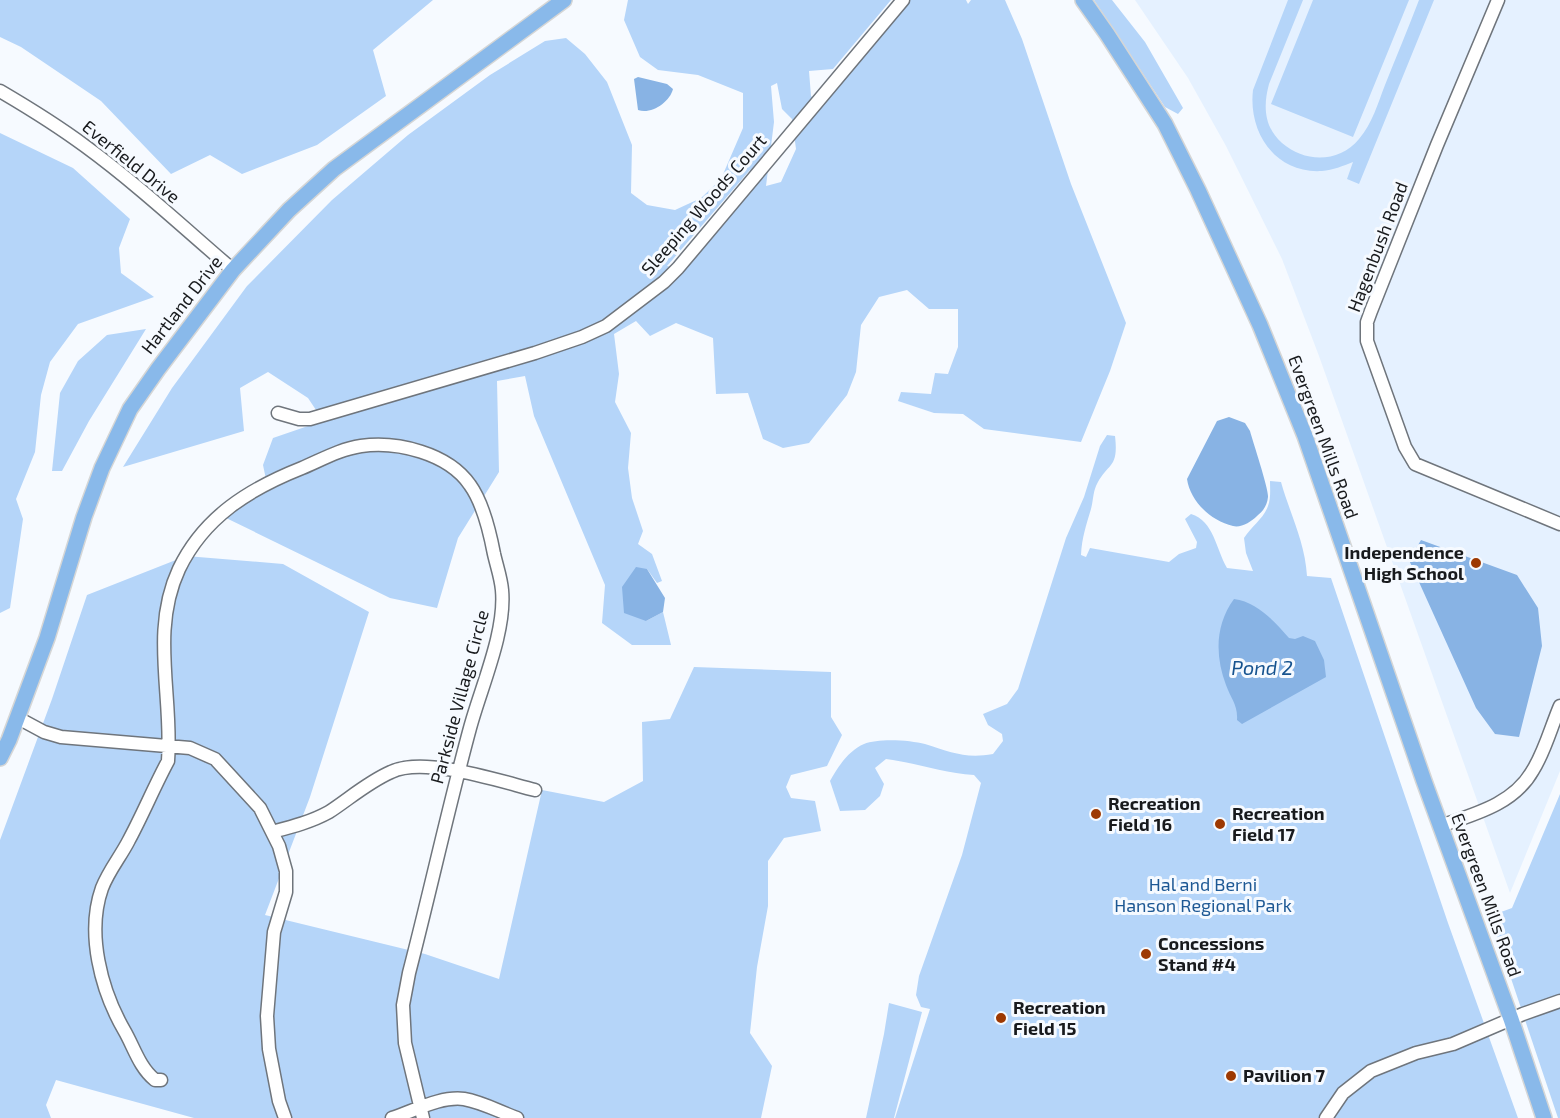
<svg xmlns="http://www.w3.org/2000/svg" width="1560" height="1118" viewBox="0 0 1560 1118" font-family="'Exo 2',sans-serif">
<rect width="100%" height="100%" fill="#f6faff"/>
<path fill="#e5f1ff" d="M1135 0H1560V771L1510 893 1319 356 1282 259 1226 146 1188 78Z"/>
<path fill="#b5d5f9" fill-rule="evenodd" d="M0 0H433L373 50 386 96 317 145 242 174 210 155 171 174 101 101 21 47 0 37Z
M628 0H891L833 69 809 71 811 96 819 106 910 0H966L968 4 971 0H1005L1022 39 1071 184 1126 323 1110 371 1081 442 984 429 963 414 934 413 898 401 901 392 931 394 935 373 948 374 958 347V309H929L907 290 879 297 861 325 856 372 847 395 809 443 783 448 763 439 748 393 716 394 713 338 676 323 650 336 636 321 614 334 619 374 615 402 631 433 628 468 632 498 643 531 638 544 652 554 662 581 657 583 647 569 646 621 663 612 671 645H632L602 623 605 585 534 416 525 376 497 381 499 472 458 538 437 608 390 598 224 517 268 489 263 465 273 438 308 426 316 410 308 398 268 372 240 388 244 431 123 467 172 388 247 286 332 200 408 135 490 75 545 41 566 38 585 54 607 82 632 145 631 193 647 205 675 210 701 198 721 179 743 128V93L698 75 658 70 640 57 624 20ZM777 83 782 109 792 119 796 149 781 182 766 186 774 122 771 86ZM750 170 749 193 683 270 667 266Z
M1094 0H1112L1145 42 1183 108 1178 114 1165 107Z
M1288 0H1303L1269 84C1263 106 1264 127 1282 143 1305 163 1339 163 1359 139 1372 124 1378 103 1385 85 1396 57 1408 29 1419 0H1434L1359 184 1347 179 1353 162C1343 166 1333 170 1322 171 1275 174 1248 132 1253 90Z
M1313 0H1409L1353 137 1271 104Z
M0 133 73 168 130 219 119 248 121 273 154 297 78 324 50 362 41 395 35 452 16 499 23 519 10 608 0 613Z
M146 329 89 421 62 471H52L60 393 78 361 107 335Z
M1107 435 1115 436C1119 470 1107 462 1096 486 1093 493 1093 502 1091 509 1086 526 1082 537 1081 555L1086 557 1090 548 1169 562 1179 554 1196 548 1197 542 1185 519 1191 514C1214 521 1216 549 1227 568L1253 571 1246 553 1244 538C1251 527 1264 518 1268 506 1271 498 1270 489 1270 481L1281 482C1290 514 1305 542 1307 576L1331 578 1448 923 1518 1118H895L930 1009 921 1007 916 995 919 976 962 855 981 783 974 775C944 773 916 763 886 759L875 768 884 784 880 796 865 810 840 811 830 781C837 768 849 750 864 744 878 738 910 740 925 744 951 752 965 759 993 754L1003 741 1002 734 988 725 983 714 1007 704 1018 689 1066 538 1084 497 1100 446Z
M186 556 283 564 369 612 310 797 265 915 425 954 499 979 542 790 604 802 643 781 642 722 670 719 694 667 831 672V717L842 735 827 766 791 775 786 787 791 798 815 801 821 831 784 838 768 861V906L757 967 750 1033 772 1066 761 1118H194L56 1080 46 1105 51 1118H0V840L52 699 87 595Z
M1560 794V1118H1558L1490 916 1512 908Z
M889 1003 922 1012 894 1118H866L884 1034Z"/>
<path fill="#88b3e4" d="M638 77 667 84 673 89C670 102 651 115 638 110L634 79Z
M1229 417 1245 423 1250 431C1253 442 1269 490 1268 497 1267 506 1263 511 1257 516 1251 522 1241 528 1233 526 1211 521 1190 501 1187 479L1217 421Z
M1421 540 1517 575 1538 608 1542 646 1519 737 1495 734 1476 708 1409 560Z
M636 567 647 569 665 598 663 612 646 621 624 613 622 587Z
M1234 599C1257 602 1274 621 1289 638L1295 639 1303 636 1315 641 1324 660 1326 677 1242 724 1237 720C1238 705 1231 699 1226 685 1215 656 1215 625 1234 599Z"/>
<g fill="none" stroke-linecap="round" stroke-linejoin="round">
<defs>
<path id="minor" d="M1498 0 1437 145 1371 311 1367 322V341L1405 447 1415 464 1560 524
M0 91C29 108 58 126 85 146 137 184 184 228 233 270
M278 413 299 419H310L535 353 582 337 606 326 664 282 678 268 903 0
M18 718 44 732 61 737 190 748 215 759 260 808 279 846 286 871V892L274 932 267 1016 269 1049 279 1101 285 1118
M1440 826C1475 814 1514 804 1533 770 1545 751 1551 727 1560 706
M272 832C291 827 311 822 329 812 349 799 368 782 391 772 424 756 499 781 535 790
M161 1080H155C139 1067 134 1047 124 1030 101 990 86 933 102 888 109 870 121 856 129 840 143 814 154 787 168 761 173 696 150 631 179 569 204 517 249 489 302 468 321 460 340 449 361 446 397 441 448 453 470 485 483 503 490 533 494 554 497 567 501 578 502 590 506 632 481 687 470 728 448 809 430 892 409 973L403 1005 405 1043 423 1118
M392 1118C414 1111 440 1096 464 1099 482 1102 500 1112 517 1118
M1326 1118 1343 1093 1371 1071 1416 1053 1453 1044 1523 1014 1560 1001"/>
<path id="major" d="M1083 0 1107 34 1165 124 1198 190 1260 325 1305 436 1424 781 1511 1019 1544 1118
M0 758 9 740 47 638 84 517 102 468 130 409 158 369 233 270 289 210 334 169 564 0"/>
</defs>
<use href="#minor" stroke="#6f757c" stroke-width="15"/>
<use href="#major" stroke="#d5d6d6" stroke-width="18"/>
<use href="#minor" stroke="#fff" stroke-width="12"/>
<use href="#major" stroke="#89b9ea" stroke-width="15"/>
</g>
<g fill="#9d3902" stroke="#f6faff" stroke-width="2">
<circle cx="1476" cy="563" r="6"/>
<circle cx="1096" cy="814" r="6"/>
<circle cx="1220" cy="824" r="6"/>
<circle cx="1146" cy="954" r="6"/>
<circle cx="1001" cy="1018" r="6"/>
<circle cx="1231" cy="1076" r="6"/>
</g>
<g text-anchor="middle" stroke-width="6" stroke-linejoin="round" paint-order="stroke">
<g font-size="18" fill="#181a1d" stroke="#f6faff">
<text transform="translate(131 162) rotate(39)" y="6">Everfield Drive</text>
<text transform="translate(704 205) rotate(-49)" y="6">Sleeping Woods Court</text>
<text transform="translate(1378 247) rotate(-69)" y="6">Hagenbush Road</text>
<text transform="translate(182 305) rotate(-52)" y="6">Hartland Drive</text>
<text transform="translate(1323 437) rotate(70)" y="6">Evergreen Mills Road</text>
<text transform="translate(460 697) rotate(-75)" y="6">Parkside Village Circle</text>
<text transform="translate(1486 895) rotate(70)" y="6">Evergreen Mills Road</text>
</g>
<g font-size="18" font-weight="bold" fill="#181a1d" stroke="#f6faff" text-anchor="start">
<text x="1464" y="559" text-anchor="end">Independence<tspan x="1464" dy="21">High School</tspan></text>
<text x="1108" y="810">Recreation<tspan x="1108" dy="21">Field 16</tspan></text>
<text x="1232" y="820">Recreation<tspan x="1232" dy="21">Field 17</tspan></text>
<text x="1158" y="950">Concessions<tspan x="1158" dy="21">Stand #4</tspan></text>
<text x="1013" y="1014">Recreation<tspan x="1013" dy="21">Field 15</tspan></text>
<text x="1243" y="1082">Pavilion 7</text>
</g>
<g font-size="18" fill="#1d5894" stroke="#f6faff">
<text x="1203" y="891">Hal and Berni<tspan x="1203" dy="21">Hanson Regional Park</tspan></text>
</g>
<g font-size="20" font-style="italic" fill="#16538f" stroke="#f6faff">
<text x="1262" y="675">Pond 2</text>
</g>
</g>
</svg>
